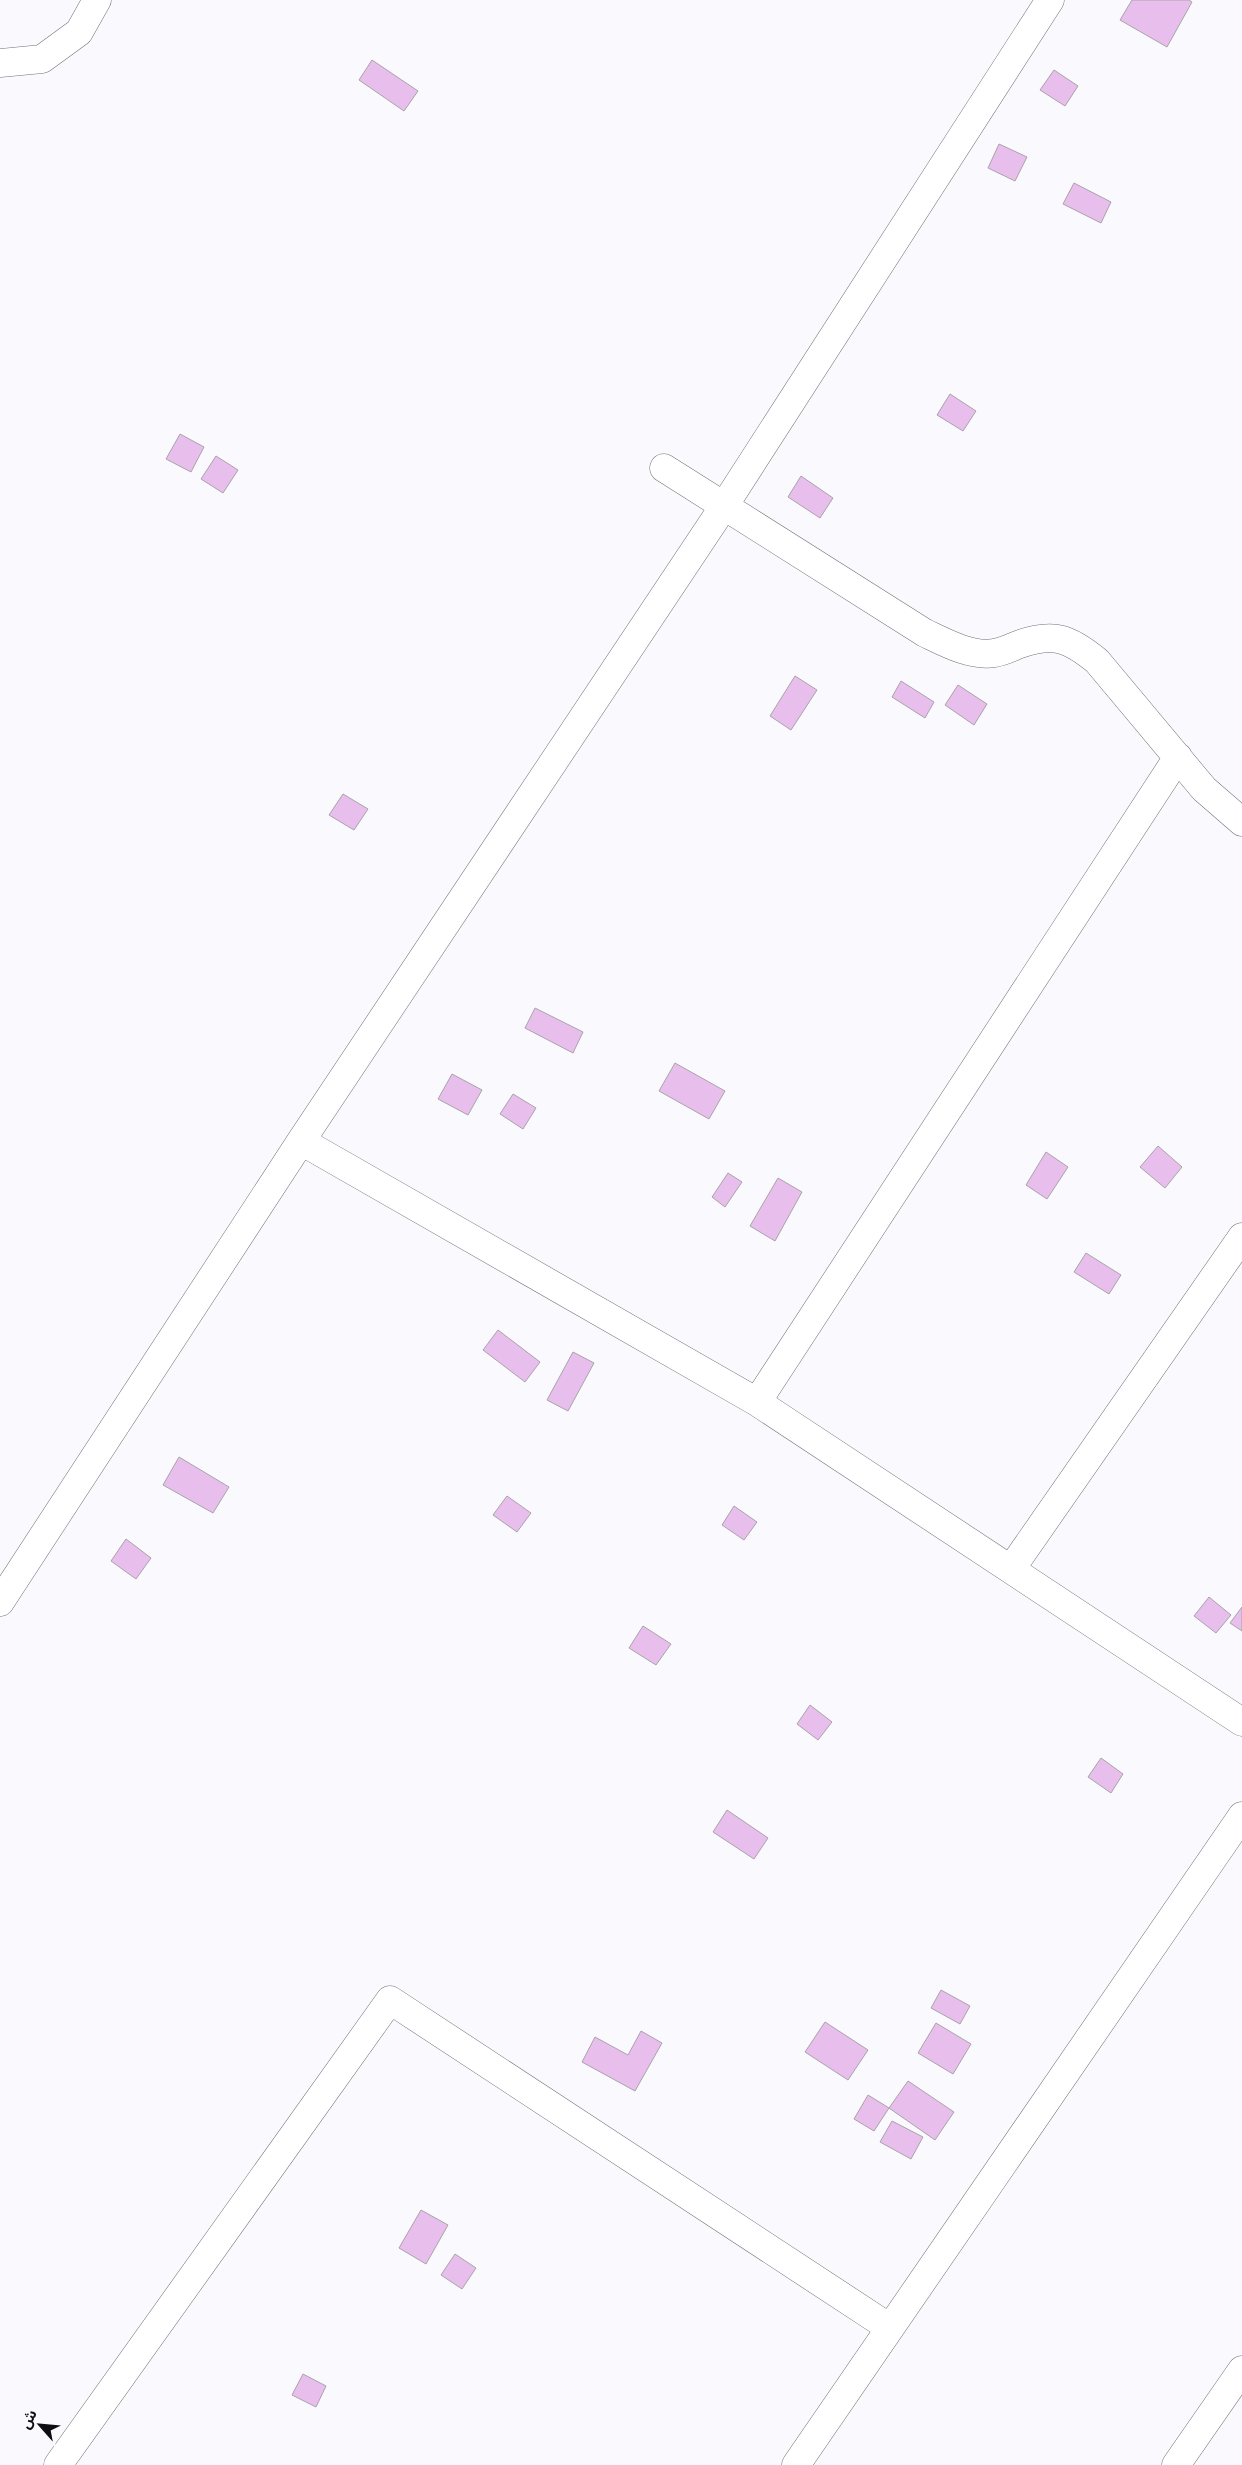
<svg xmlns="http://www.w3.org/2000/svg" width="1242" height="2465" viewBox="0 0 1242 2465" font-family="Mulish,'Noto Sans Arabic',sans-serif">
<rect width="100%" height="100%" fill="#faf9fe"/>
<path fill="#e8beec" stroke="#a9a3a9" d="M1132 0H1189L1192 2 1167 47 1120 20Z
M372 60 418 91 404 111 359 80Z
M1054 70 1078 86 1065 106 1040 90Z
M999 144 1027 157 1015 181 988 168Z
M1074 183 1111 202 1101 223 1063 204Z
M950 394 976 411 963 431 937 415Z
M180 434 204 447 191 472 166 459Z
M216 456 238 470 223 493 201 479Z
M801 476 833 498 820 518 788 497Z
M795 676 817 690 791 730 770 716Z
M901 681 934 702 925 718 892 697Z
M958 685 987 704 974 725 945 705Z
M343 794 368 809 354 830 329 815Z
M535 1008 583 1032 573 1053 525 1028Z
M675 1063 725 1091 709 1119 659 1091Z
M452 1074 482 1090 468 1115 438 1099Z
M513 1094 536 1108 523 1129 500 1114Z
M1158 1146 1182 1167 1165 1188 1140 1167Z
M1046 1152 1068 1167 1047 1199 1026 1185Z
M728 1173 742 1182 725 1207 712 1197Z
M778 1178 802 1192 775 1241 750 1226Z
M1086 1253 1121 1275 1109 1294 1074 1272Z
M498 1330 540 1362 525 1382 483 1350Z
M573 1352 594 1363 568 1411 547 1400Z
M179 1457 229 1487 213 1513 163 1485Z
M507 1496 531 1513 517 1532 493 1515Z
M734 1506 757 1522 744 1540 722 1525Z
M126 1539 151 1558 136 1579 111 1561Z
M1209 1597 1231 1615 1216 1633 1194 1616Z
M1242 1607V1631L1230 1623Z
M643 1626 671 1644 656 1665 629 1648Z
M810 1705 832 1722 818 1740 797 1724Z
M1101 1758 1123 1774 1111 1793 1088 1777Z
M727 1810 768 1838 754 1859 713 1832Z
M941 1990 970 2006 960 2024 931 2008Z
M825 2022 868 2050 848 2080 805 2052Z
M936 2023 971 2044 953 2074 918 2053Z
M641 2031 662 2043 635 2091 582 2062 595 2037 628 2055Z
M908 2081 954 2112 935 2140 889 2108Z
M868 2095 889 2108 874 2131 854 2119Z
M892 2121 923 2137 911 2159 880 2142Z
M421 2210 448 2225 426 2264 399 2248Z
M455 2254 476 2268 462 2289 441 2275Z
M303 2374 326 2386 316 2407 292 2395Z"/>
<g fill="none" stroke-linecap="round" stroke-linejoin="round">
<defs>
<path id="minor" d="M0 63 42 59 79 32 97 0
M664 468 925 633C944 642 971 657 994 653 1003 652 1012 647 1020 644 1055 632 1070 639 1097 661L1204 789 1242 822
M301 1141 757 1402 1242 1722
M757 1402 1178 757
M1011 1569 1242 1237
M0 1602 301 1141 724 506 1050 0
M58 2465 390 2000 890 2328
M796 2465 1242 1816
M1176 2465 1242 2370"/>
</defs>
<use href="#minor" stroke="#737279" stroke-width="29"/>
<use href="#minor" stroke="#fff" stroke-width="28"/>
</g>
<g transform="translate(40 2425) rotate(297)" stroke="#faf9fe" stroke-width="4" paint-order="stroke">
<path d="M0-4L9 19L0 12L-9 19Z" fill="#0e0e11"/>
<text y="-8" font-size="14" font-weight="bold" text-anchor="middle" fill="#0e0e11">ش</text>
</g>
</svg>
